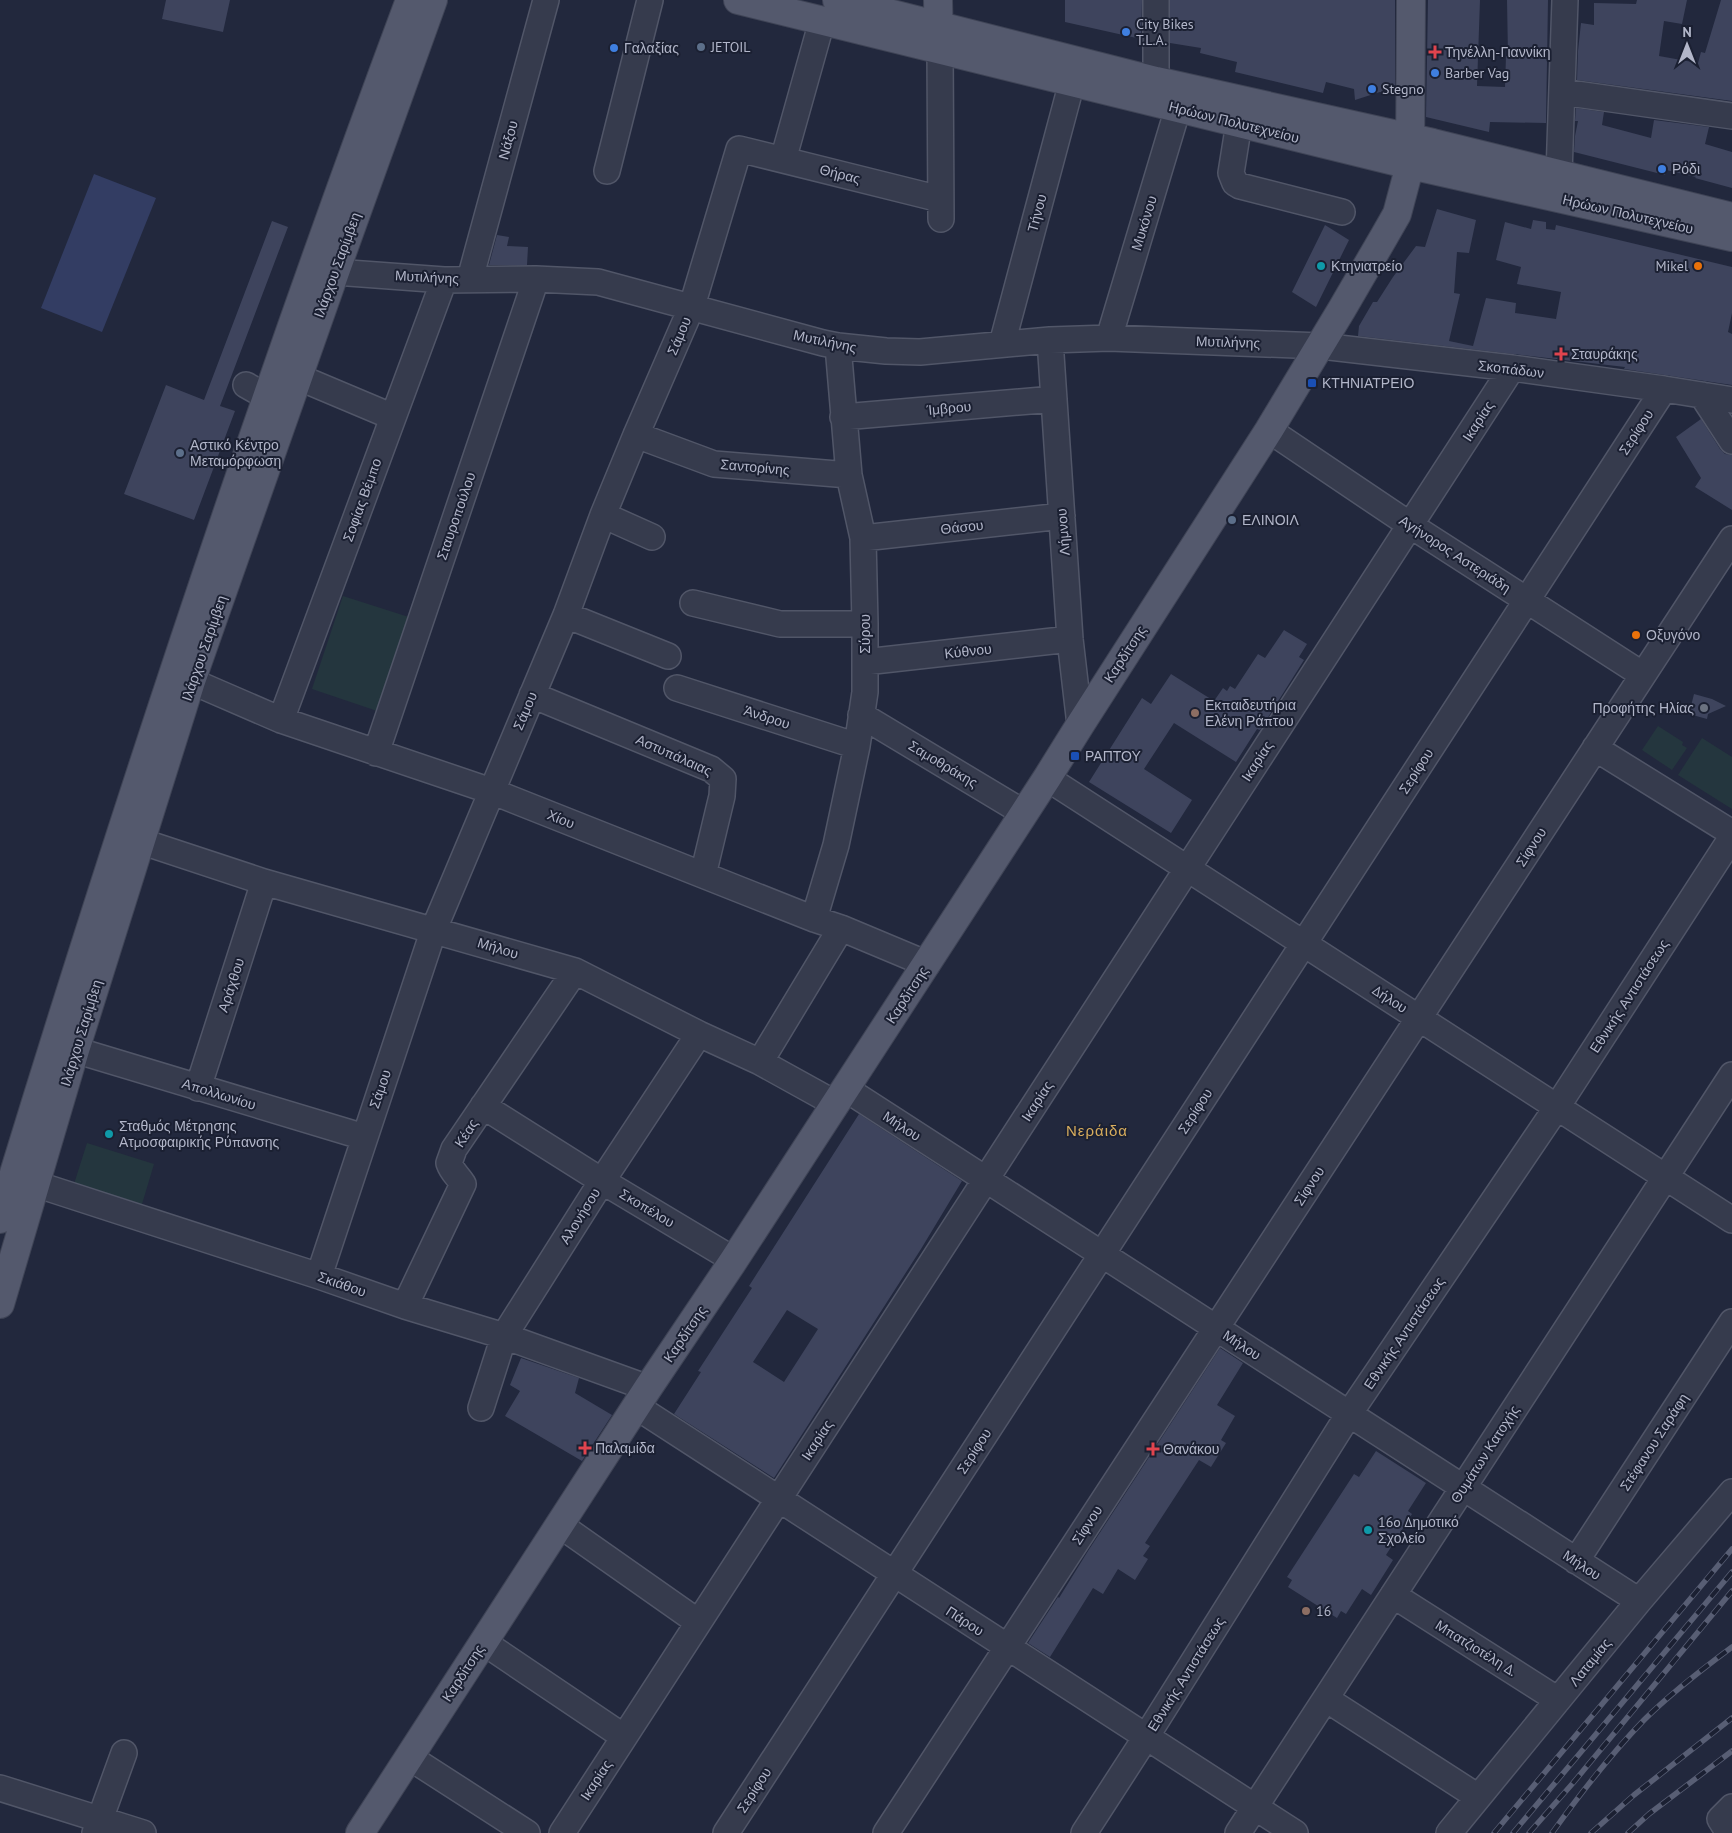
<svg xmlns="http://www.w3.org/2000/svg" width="1732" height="1833" viewBox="0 0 1732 1833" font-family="'PT Sans',sans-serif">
<rect width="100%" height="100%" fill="#22283d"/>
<path fill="#24363e" d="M343 596 415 619 383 713 312 689Z
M1658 726 1683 742 1682 745 1687 748 1672 770 1642 750Z
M1702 738 1732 757V809L1678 775Z
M87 1143 154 1164 142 1204 74 1184Z"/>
<path fill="#333d63" d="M94 174 156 198 102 332 41 308Z"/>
<path fill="#3e445d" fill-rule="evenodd" d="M166 0H230L223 32 162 19Z
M1065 0H1142L1141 39 1065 22Z
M1170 0H1395V92H1380L1355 100 1354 89 1326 82 1323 93 1235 72 1237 62 1200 53 1201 48 1170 43Z
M1428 0H1480L1477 86 1505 87 1506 56H1508L1507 0H1548L1546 123 1490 122 1489 132 1426 117Z
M1637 0H1687L1682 24 1664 21 1659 56 1698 63 1701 52 1705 53 1721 0H1732V101L1577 80 1578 51 1581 23 1594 25V3L1636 4Z
M1576 108 1604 112 1602 125 1651 138 1654 120 1709 127 1705 144 1732 152V188L1695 178 1696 177 1666 170 1665 175 1574 152 1575 136 1578 121H1575Z
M1437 209 1476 220 1469 253 1457 252 1454 293 1460 294 1449 341 1473 346 1486 298 1516 303 1515 313 1556 319 1561 292 1517 284 1521 267 1496 260 1505 222 1531 229 1533 220 1546 222V229L1555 230 1556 225 1732 267V313L1728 332 1732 334V385L1624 369 1625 367 1358 336 1359 326 1373 302H1377L1393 277 1416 246 1425 247Z
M272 221 288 227 220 406 235 411 194 520 124 494 166 385 204 400Z
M1325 225 1349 240 1316 307 1292 292Z
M497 235 509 237 507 246 528 247 527 265H489Z
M1701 419 1720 449 1725 454 1732 455V510L1695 487 1701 478 1676 437Z
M1284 630 1307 644 1299 657 1304 660 1260 730 1257 729 1236 762 1174 723 1144 769 1192 800 1171 833 1089 782 1142 698 1151 704 1171 674 1214 701 1223 688 1227 691 1230 686 1235 689 1258 654 1265 658Z
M1694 694 1712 699 1726 706 1708 714 1707 719 1689 714Z
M859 1114 962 1181 921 1249 774 1478 674 1414 701 1372 698 1371 752 1288 749 1286ZM787 1310 818 1329 784 1382 753 1362Z
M1220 1348 1243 1363 1217 1405 1235 1416 1221 1440 1226 1443 1211 1467 1199 1460 1145 1543 1150 1546 1143 1556 1148 1559 1135 1580 1118 1569 1103 1594 1093 1588 1050 1657 1028 1643 1058 1597 1059 1598 1088 1551Z
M521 1358 579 1378 575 1393 612 1415 582 1461 505 1416 520 1391 510 1385Z
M1376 1451 1426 1483 1408 1511 1412 1514 1386 1555 1393 1560 1371 1595 1362 1589 1346 1614 1341 1611 1337 1618 1288 1587 1292 1580 1287 1577 1354 1474 1359 1477Z"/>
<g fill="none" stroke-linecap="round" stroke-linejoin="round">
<defs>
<path id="minor" d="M940 50 941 219
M1156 81V0
M1562 92 1732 116
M1239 123 1231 173 1235 183 1240 186 1342 212
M783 160 822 21
M607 171 650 0
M1559 174 1565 0
M335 272 444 280 536 279 598 282 823 343 838 346 886 351 920 352 1050 340 1109 338 1321 346 1512 368 1664 389 1732 400
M470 279 546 0
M1109 338 1178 108
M1050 340 1070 639 1080 725
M1002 344 1072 82
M298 377 393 417
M246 385 267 397
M1702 395 1732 441
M843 417 1054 399
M1269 430 1410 525 1643 675
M636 435 714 464 849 475
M603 515 652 537
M863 538 1062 516
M693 603 780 624H865
M566 615 668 656
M865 662 1070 639
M191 681 281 720 491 791 814 919 841 928 927 964
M677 688 857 746
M532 695 711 769 723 779 722 796 703 875
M861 715 1024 813
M281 720 444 280
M1595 748 1732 833
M376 753 536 279
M1047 778 1732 1220
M140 841 264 882 575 971 699 1034 760 1062 836 1104
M814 919 836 845 857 746 865 692V624L863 538 849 475 838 346
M75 1050 364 1137
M760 1062 841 928
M198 1088 264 882
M846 1089 1639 1601
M483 1106 602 1181 734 1260
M17 1178 319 1276 405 1306 504 1336 648 1388
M319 1276 434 929 566 615 603 515 636 435 692 306 739 149 940 199
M405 1306 463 1184C458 1176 452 1172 449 1163L454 1149 575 971
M637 1407 1295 1833
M481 1408 504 1336 602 1181 699 1034
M560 1525 698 1622
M1576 1561 1732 1322
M1393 1595 1558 1700
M483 1642 624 1737
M1326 1699 1478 1797
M409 1757 527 1833
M0 1788 143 1833
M95 1833 124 1753
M562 1833 1512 368
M726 1833 1664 389
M886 1833 1732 539
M1084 1833 1146 1737 1349 1414 1557 1107 1732 837
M1238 1833 1732 1075
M1449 1833 1639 1601 1732 1492
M1729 1833 1720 1819 1732 1807"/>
<path id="major" d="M738 0 1410 165 1732 237
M837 0 1156 81 1433 143 1732 217
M938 0 939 44
M0 1219C125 809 260 402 410 0
M0 1304 75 1050 191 681 335 272 433 0
M360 1833 648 1388 734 1260 1047 778 1080 725 1269 430 1342 309 1385 235 1397 214 1410 165 1411 0"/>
</defs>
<use href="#minor" stroke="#515668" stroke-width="28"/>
<use href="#major" stroke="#3f4456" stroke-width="30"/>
<use href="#minor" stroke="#363b4d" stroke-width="25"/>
<use href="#major" stroke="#54596d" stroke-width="28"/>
<defs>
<path id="rail" d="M1494 1833 1732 1549
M1513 1833 1732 1572
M1529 1833 1573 1783 1732 1591
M1552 1833C1580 1794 1610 1755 1644 1720 1671 1693 1701 1670 1732 1647
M1591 1833 1634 1795 1732 1718
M1628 1833 1649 1814 1732 1751"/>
</defs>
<use href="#rail" stroke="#585e74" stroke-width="5.5"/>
<use href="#rail" stroke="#1b2032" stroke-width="4" stroke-dasharray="11" stroke-linecap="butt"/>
</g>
<g fill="#3f7fe0" stroke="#1b2032" stroke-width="2">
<circle cx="1126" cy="32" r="5"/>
<circle cx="614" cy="48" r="5"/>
<circle cx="1435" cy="73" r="5"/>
<circle cx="1372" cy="89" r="5"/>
<circle cx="1662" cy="169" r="5"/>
</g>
<g fill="#5c6f8a" stroke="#1b2032" stroke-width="2">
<circle cx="701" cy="47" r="5"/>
<circle cx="180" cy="453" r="5"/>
<circle cx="1232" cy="520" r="5"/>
</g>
<g fill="#e0444e" stroke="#1b2032" stroke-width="2">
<path d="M1432.5 44.5h5v5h5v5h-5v5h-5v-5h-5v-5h5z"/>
<path d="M1558.5 346.5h5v5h5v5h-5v5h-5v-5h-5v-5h5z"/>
<path d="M582.5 1440.5h5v5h5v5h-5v5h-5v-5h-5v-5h5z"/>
<path d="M1150.5 1441.5h5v5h5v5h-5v5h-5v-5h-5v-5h5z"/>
</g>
<g fill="#0f9aa8" stroke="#1b2032" stroke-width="2">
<circle cx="1321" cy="266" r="5"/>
<circle cx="109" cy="1134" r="5"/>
<circle cx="1368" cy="1530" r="5"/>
</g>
<g fill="#e8710a" stroke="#1b2032" stroke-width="2">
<circle cx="1698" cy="266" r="5"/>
<circle cx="1636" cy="635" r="5"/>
</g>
<g fill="#1a4fb4" stroke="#1b2032" stroke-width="2">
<rect x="1307" y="378" width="10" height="10" rx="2.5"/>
<rect x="1070" y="751" width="10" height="10" rx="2.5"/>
</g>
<circle fill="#6b7280" stroke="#1b2032" stroke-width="2" cx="1704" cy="708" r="5"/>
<g fill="#8d6e63" stroke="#1b2032" stroke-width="2">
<circle cx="1195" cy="713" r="5"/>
<circle cx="1306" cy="1611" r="5"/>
</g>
<g text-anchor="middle" stroke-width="4" stroke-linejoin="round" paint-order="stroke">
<g font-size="14" fill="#b2b6c9" stroke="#1b2032" text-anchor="start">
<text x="1136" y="29">City Bikes<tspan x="1136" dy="16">T.L.A.</tspan></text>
<text x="711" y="52">JETOIL</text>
<text x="624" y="53">Γαλαξίας</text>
<text x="1445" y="57">Τηνέλλη-Γιαννίκη</text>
<text x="1445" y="78">Barber Vag</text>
<text x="1382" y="94">Stegno</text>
<text x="1672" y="174">Ρόδι</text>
<text x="1331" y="271">Κτηνιατρείο</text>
<text x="1688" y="271" text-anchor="end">Mikel</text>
<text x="1571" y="359">Σταυράκης</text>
<text x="1322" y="388">ΚΤΗΝΙΑΤΡΕΙΟ</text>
<text x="190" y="450">Αστικό Κέντρο<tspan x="190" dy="16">Μεταμόρφωση</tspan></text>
<text x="1242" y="525">ΕΛΙΝΟΙΛ</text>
<text x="1646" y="640">Οξυγόνο</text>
<text x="1205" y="710">Εκπαιδευτήρια<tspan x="1205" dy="16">Ελένη Ράπτου</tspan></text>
<text x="1694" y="713" text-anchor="end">Προφήτης Ηλίας</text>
<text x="1085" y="761">ΡΑΠΤΟΥ</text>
<text x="119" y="1131">Σταθμός Μέτρησης<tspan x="119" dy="16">Ατμοσφαιρικής Ρύπανσης</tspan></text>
<text x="595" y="1453">Παλαμίδα</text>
<text x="1163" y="1454">Θανάκου</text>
<text x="1378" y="1527">16o Δημοτικό<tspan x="1378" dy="16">Σχολείο</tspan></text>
<text x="1316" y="1616">16</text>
</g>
<g font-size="14" fill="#b2b6c9" stroke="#1b2032">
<text transform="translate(1234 122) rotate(14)" y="5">Ηρώων Πολυτεχνείου</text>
<text transform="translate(508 140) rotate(-75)" y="5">Νάξου</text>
<text transform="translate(840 174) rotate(14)" y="5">Θήρας</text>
<text transform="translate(1037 213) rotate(-75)" y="5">Τήνου</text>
<text transform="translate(1628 214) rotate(13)" y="5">Ηρώων Πολυτεχνείου</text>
<text transform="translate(1144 223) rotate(-73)" y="5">Μυκόνου</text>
<text transform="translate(337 265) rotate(-70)" y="5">Ιλάρχου Σαρίμβεη</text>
<text transform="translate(427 277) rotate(3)" y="5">Μυτιλήνης</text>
<text transform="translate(679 336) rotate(-67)" y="5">Σάμου</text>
<text transform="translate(825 341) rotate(12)" y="5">Μυτιλήνης</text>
<text transform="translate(1228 342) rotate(2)" y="5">Μυτιλήνης</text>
<text transform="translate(1511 369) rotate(7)" y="5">Σκοπάδων</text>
<text transform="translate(949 408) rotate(-5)" y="5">Ίμβρου</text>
<text transform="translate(1478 421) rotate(-57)" y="5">Ικαρίας</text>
<text transform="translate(1636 432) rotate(-57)" y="5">Σερίφου</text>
<text transform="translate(755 467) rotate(5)" y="5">Σαντορίνης</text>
<text transform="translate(362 500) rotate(-70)" y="5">Σοφίας Βέμπο</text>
<text transform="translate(456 516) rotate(-71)" y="5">Σταυροπούλου</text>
<text transform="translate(962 527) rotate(-6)" y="5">Θάσου</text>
<text transform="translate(1063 532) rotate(-94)" y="5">Λήμνου</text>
<text transform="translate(1455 554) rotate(33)" y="5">Αγήνορος Αστεριάδη</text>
<text transform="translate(865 634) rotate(-90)" y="5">Σύρου</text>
<text transform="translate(204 648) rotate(-71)" y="5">Ιλάρχου Σαρίμβεη</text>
<text transform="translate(968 651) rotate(-6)" y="5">Κύθνου</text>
<text transform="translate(1125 654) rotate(-57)" y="5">Καρδίτσης</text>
<text transform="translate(525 711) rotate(-67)" y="5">Σάμου</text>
<text transform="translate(767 717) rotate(18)" y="5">Άνδρου</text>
<text transform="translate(674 755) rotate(24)" y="5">Αστυπάλαιας</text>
<text transform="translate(1257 761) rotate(-57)" y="5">Ικαρίας</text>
<text transform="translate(943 764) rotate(31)" y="5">Σαμοθράκης</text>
<text transform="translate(1416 771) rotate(-57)" y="5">Σερίφου</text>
<text transform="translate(561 819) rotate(22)" y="5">Χίου</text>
<text transform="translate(1531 847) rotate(-57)" y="5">Σίφνου</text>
<text transform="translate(498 948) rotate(17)" y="5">Μήλου</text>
<text transform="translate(231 985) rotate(-72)" y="5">Αράχθου</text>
<text transform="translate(907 995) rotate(-57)" y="5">Καρδίτσης</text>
<text transform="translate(1629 996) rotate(-57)" y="5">Εθνικής Αντιστάσεως</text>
<text transform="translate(1390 999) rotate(33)" y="5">Δήλου</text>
<text transform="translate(81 1033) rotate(-73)" y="5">Ιλάρχου Σαρίμβεη</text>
<text transform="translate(380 1089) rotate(-71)" y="5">Σάμου</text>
<text transform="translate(219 1094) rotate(17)" y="5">Απολλωνίου</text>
<text transform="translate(1037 1101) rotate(-57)" y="5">Ικαρίας</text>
<text transform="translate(1195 1111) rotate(-57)" y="5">Σερίφου</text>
<text transform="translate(902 1126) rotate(33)" y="5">Μήλου</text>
<text transform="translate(466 1133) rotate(-57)" y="5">Κέας</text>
<text transform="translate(1309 1186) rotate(-57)" y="5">Σίφνου</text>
<text transform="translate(647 1208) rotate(31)" y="5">Σκοπέλου</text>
<text transform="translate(580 1216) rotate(-58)" y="5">Αλονήσου</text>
<text transform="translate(342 1284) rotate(19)" y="5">Σκιάθου</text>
<text transform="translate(1404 1333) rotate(-56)" y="5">Εθνικής Αντιστάσεως</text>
<text transform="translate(685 1334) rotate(-56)" y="5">Καρδίτσης</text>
<text transform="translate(1242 1345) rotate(33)" y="5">Μήλου</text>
<text transform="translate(817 1440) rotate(-57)" y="5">Ικαρίας</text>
<text transform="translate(1654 1442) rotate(-57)" y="5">Στέφανου Σαράφη</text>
<text transform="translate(974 1451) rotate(-57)" y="5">Σερίφου</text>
<text transform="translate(1485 1454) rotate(-57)" y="5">Θυμάτων Κατοχής</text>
<text transform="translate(1087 1525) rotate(-57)" y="5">Σίφνου</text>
<text transform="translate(1582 1565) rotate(33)" y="5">Μήλου</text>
<text transform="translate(965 1621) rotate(33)" y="5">Πάρου</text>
<text transform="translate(1476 1648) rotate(32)" y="5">Μπατζιοτέλη Δ.</text>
<text transform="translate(1590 1662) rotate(-51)" y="5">Λαταμίας</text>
<text transform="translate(463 1673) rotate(-57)" y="5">Καρδίτσης</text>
<text transform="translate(1186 1674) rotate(-58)" y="5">Εθνικής Αντιστάσεως</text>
<text transform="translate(596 1780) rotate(-57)" y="5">Ικαρίας</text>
<text transform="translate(754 1790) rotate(-57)" y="5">Σερίφου</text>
</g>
<g font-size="15" letter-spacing="1" fill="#d8ad5d" stroke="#1b2032">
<text x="1097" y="1136">Νεράιδα</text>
</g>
</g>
<g transform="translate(1687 45)" stroke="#1b2032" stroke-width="4" paint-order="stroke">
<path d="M0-4L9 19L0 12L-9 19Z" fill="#b2b6c9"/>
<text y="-8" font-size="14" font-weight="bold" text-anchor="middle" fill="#b2b6c9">N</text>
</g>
</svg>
